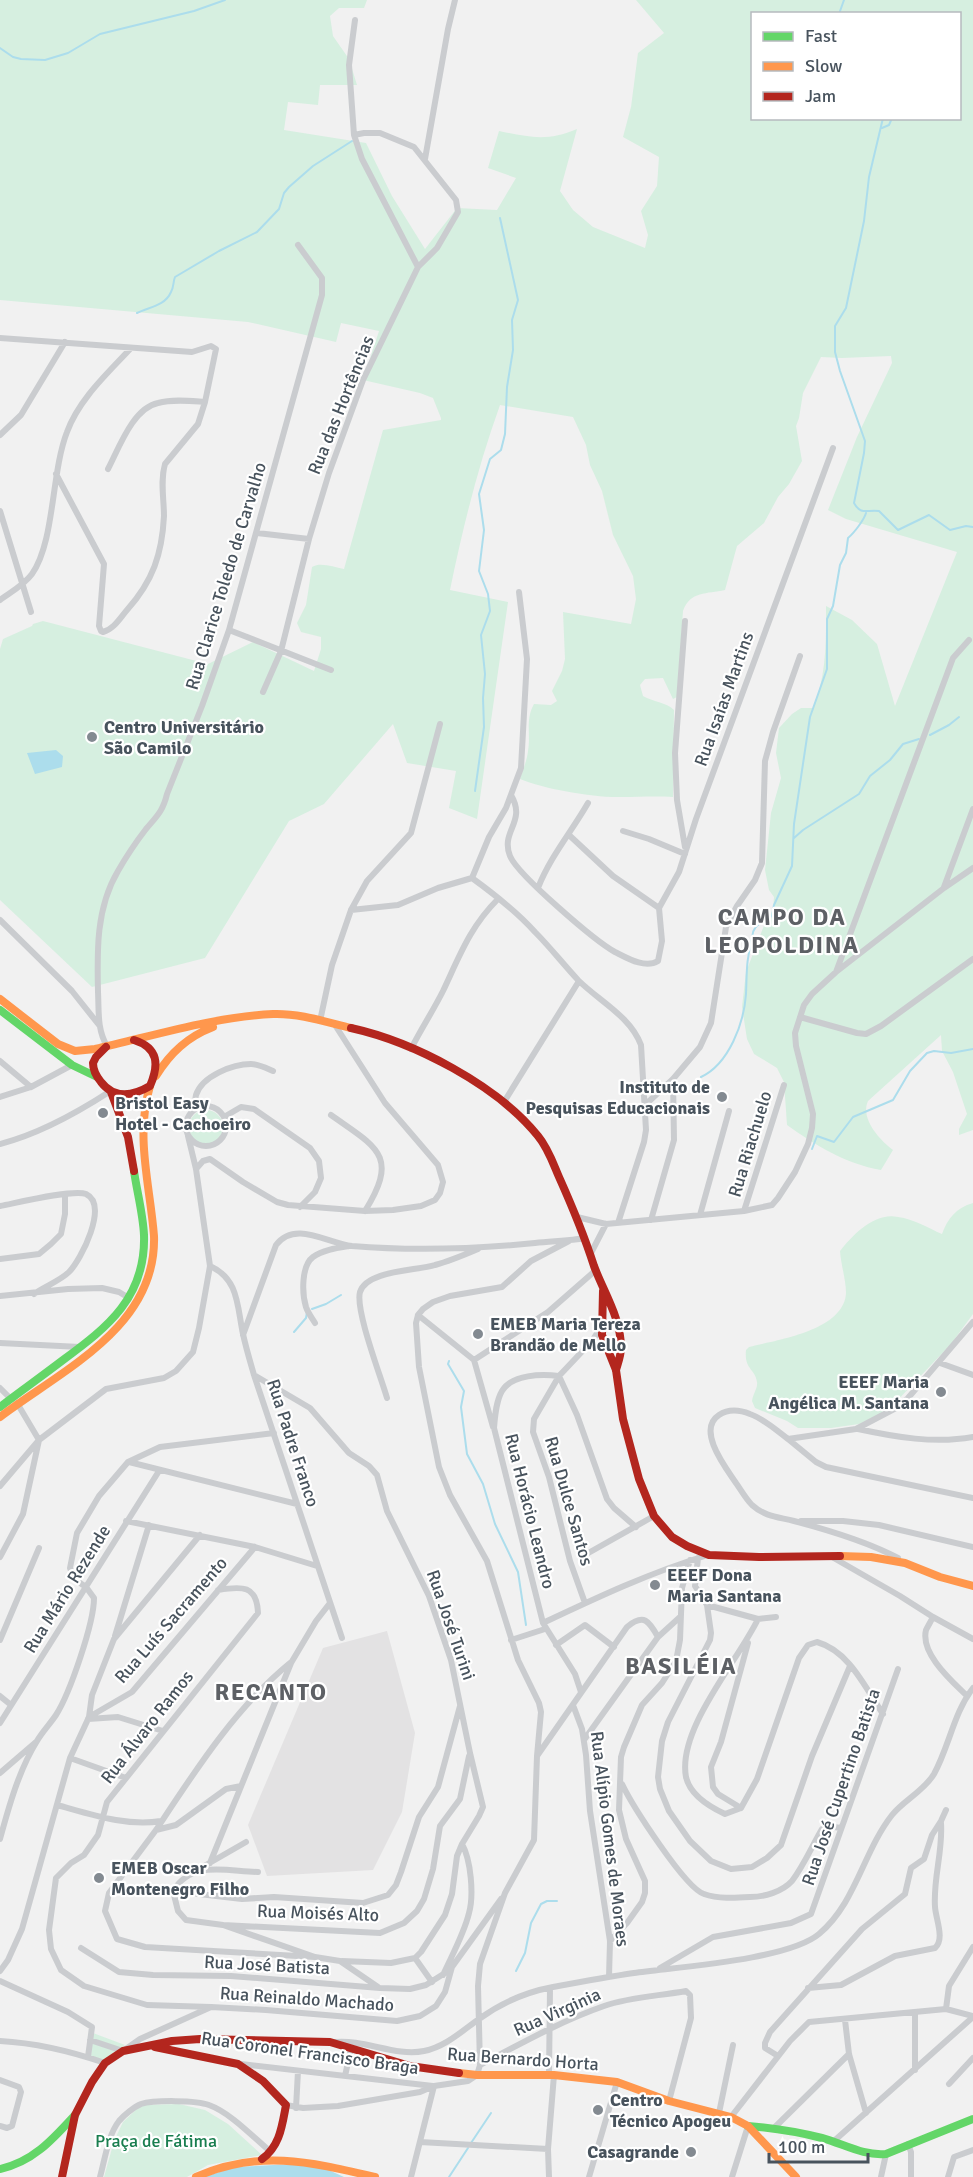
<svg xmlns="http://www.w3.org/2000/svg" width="973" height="2177" viewBox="0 0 973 2177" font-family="Signika,sans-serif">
<rect width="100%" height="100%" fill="#f1f1f1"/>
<path fill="#e3e2e3" d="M387 1631 415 1733 402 1812 373 1870 267 1876 248 1825 323 1648Z"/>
<path fill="#d6efe0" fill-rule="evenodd" d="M0 0H367L364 8H339L330 16 333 36 349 59 357 85H320L318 105 288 102 284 130 366 143 392 196 425 249 457 208 497 210 516 178 488 168 499 131C529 137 547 142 577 129L560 191 573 210 593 227 645 248 648 235 641 211 657 186 659 157 623 137 631 107 638 53 664 33 636 0H973V1130L959 1135V1129L967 1114 953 1072 942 1051 941 1035 868 1101C860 1119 880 1140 893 1150L881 1170C846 1164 815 1145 787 1125L784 1082 777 1068 754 1054 747 1039 742 1007 746 972 765 923 773 910 774 897 769 890 765 870 771 813 781 778 776 753 779 728 792 714 801 708H813C827 675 826 640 826 606L852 620 877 644 895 706 957 552 846 519 828 510 857 437 892 363 891 356 842 358 821 357 803 393 799 418 796 426 802 461 789 484 778 497 764 523 737 546 725 590C707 594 690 591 683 611L677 697 673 699 663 678 645 679 640 685 643 696C653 702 666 702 674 710L673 797C655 796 639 797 621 797 595 798 544 789 520 779 523 770 527 760 528 751 531 734 525 720 534 704L551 705 557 701 552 691 562 671 565 659 563 612 631 624 636 599 633 576 613 535 602 491 590 465 586 445 573 417 500 405C478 466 463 527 450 590L508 602 477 819 449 808 456 771 407 763 393 724 324 804 289 821 205 958 92 987 0 900V649L3 639 32 626 33 624 43 621 208 664 253 642 314 671 321 649V637L301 632 297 623 306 605 312 567C321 562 333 567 344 569L383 430 441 420V418L433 398 420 393 363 380 379 331 341 323 336 342 248 322 0 300ZM752 14H960V118H752Z
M189 1127a17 17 0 1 1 34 0a17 17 0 1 1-34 0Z
M973 1203V1314L951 1344 894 1404 878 1415 859 1424 831 1428H798L787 1421 755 1408 752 1401C753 1394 758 1388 757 1382 755 1368 744 1370 746 1350L749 1347C776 1340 844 1331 846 1293 846 1280 841 1265 840 1251 853 1235 874 1212 898 1217 914 1219 928 1228 942 1234 948 1218 956 1208 973 1203Z
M93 2033 125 2045 103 2060 91 2056Z
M179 2104 205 2110 228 2124 262 2155 208 2165 187 2177H104L114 2141 123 2122 141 2105Z"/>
<path fill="#acddec" d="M56 750 63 756 62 767 35 774 27 753Z
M294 2164 320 2166 344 2177H204L235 2167Z"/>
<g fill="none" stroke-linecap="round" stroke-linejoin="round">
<path stroke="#acddec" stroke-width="2" d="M839 14 844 0
M0 48 13 57 21 59 45 60 68 53 100 34 194 11 225 0
M883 118 869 177 864 221 846 308 835 326V352L840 371 865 441 864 453 854 503C861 516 868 509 879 511L898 530 929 515 950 530 966 526 973 527
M882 128 889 125 892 118
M137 313C149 307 165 306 171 292 174 287 173 282 175 277L219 251 257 232 279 209 284 193 289 187 313 166 352 141
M930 735 949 725 959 717
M475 791 484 727 483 698 485 674 481 635 490 611 488 594 479 571 484 530 479 494 490 459 501 450 505 434 507 387 513 350 512 320 518 300 500 218
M794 838 803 830 859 794 870 776 890 760 903 744 919 739
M701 1077C729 1064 744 1023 746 994 747 971 746 961 752 939 753 936 752 932 754 930 757 923 766 920 772 916L774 905 792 866 794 824 810 717 827 669V619L833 606 840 565 846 553 848 538C854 533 864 520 866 513
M812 1149 817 1136 834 1142 853 1117 893 1100 910 1071 927 1053 934 1051 951 1053 973 1049
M312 1309 326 1304 341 1295
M294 1332 306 1318 307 1312
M449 1361 448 1364 464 1391 461 1407 467 1454 483 1484 495 1524 518 1572 526 1625
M516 1971 525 1953 531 1923 541 1904 547 1901H557
M471 2143 491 2113
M449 2177 468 2148"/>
<path stroke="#cacccf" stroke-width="6" d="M355 20 349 65 354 135 362 159 418 267
M425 159 448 29 455 0
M0 338 192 352 211 346 216 349 205 402 198 424 165 464C160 481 164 499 164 516 162 554 153 581 127 610 120 618 114 629 103 632L101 631 99 626 104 564 56 474
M0 435 21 415 65 342
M108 469C119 448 133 408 158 403 173 399 190 401 205 402
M0 511 31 612
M257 533 309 539
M0 600C11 592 24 585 32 574 55 541 51 473 67 432 79 399 108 373 131 348
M229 630 331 670
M263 692 281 651 309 539 329 473 363 380 418 267 437 248 458 212 456 200 414 147 380 133H364L354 135
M511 795C527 822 500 831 510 856 518 875 595 941 615 952 627 958 645 969 658 961L662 941 659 908 679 872 696 819 833 448
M623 831 649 839 685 854
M569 835 613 876 659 908
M685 847 677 800 675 753 685 621
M472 878 489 837 506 808 521 768 527 659 519 592
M944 887 973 809
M538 888C550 857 572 831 588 803
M351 910 398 905 438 888 472 878C494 894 517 912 535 932 550 947 563 964 578 980 599 1001 630 1016 641 1045L646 1130 644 1142 618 1223
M0 920 72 991 99 1025
M836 972 953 658 969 640
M800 1017 857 1033 866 1034 881 1026 973 959
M320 1021 332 965 351 910 367 881 411 833 440 724
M107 1046C97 1030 99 1011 98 992 97 951 96 908 118 871 126 857 136 842 146 829 157 816 163 811 167 794L202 706 229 630 322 295V278L298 245
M411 1049C421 1029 433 1011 443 991 460 955 470 927 498 899
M0 1061 31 1087
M0 1097 31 1087 72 1065
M504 1102 579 981
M645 1105 673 1079 700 1047 711 1023 726 927 737 906 755 880 762 863 765 761 773 732 800 656
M186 1126a20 20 0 1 1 40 0a20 20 0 1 1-40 0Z
M195 1109C195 1105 195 1099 196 1095 202 1076 233 1064 251 1064 258 1064 266 1068 273 1071
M331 1115C376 1147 400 1155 365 1211
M224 1117 241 1107 254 1109 310 1148 319 1161 321 1178 315 1192 300 1207
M0 1144C39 1134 75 1114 109 1092
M196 1169 203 1161 210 1159 243 1182 277 1202 288 1205 365 1211 393 1210 421 1206 435 1200 440 1193 443 1182 438 1165 385 1103 335 1025
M0 1206C16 1203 73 1189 86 1194 109 1205 81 1260 69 1272 60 1281 45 1286 34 1294
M744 1211 784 1085
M700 1215 729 1111
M577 1217 606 1224 744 1211 772 1205 778 1198 795 1172 808 1144 812 1128 813 1114 796 1046 795 1033 804 1005 812 994 836 972 944 888 973 868
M651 1220 674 1140 673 1079
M591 1253 606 1224
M0 1259 39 1254 51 1244 61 1234 65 1214V1195
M210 1266C239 1279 237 1306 243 1334 246 1348 250 1361 254 1375L342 1638
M0 1296 68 1289 102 1288 119 1292 129 1298
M418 1315 474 1360
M315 1323C312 1318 308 1313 306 1307 302 1294 301 1266 313 1257 323 1250 337 1248 349 1246
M243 1335 276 1245C295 1220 327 1243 352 1246 413 1251 475 1249 535 1243 552 1241 569 1241 585 1238
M0 1343 80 1347
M474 1360 548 1312 596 1270
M474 1360 493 1427
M940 1363 973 1375
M254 1375 310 1408 349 1453 369 1466 377 1475 387 1511 429 1596 451 1660 470 1753 483 1807 479 1816 462 1844C471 1860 474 1895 469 1913 464 1934 452 1955 443 1975
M559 1376 534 1419 533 1432 549 1477 570 1561 585 1603
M559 1376 577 1415 607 1499 614 1508 636 1527
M0 1388 10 1398
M387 1398C381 1377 355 1310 360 1292 367 1270 416 1271 435 1265 450 1261 464 1255 478 1249
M17 1403 39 1440
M858 1429C895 1437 935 1444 973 1437
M788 1439 816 1462 826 1467 973 1498
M129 1462 297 1504
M0 1486 39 1440 106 1389 164 1378 176 1371 193 1352 199 1328 210 1266 196 1169 188 1136
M126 1521 255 1547 317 1566
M801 1521H843L879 1525 973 1547
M583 1556 654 1516
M0 1557 23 1514 39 1440
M832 1557 900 1596 933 1617 973 1639
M698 1558 695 1586 707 1605 758 1619 776 1617
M898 1558C868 1542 828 1530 794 1521 779 1517 765 1517 752 1505 746 1499 741 1490 736 1483 726 1468 696 1430 719 1415 728 1409 740 1410 750 1414 764 1419 776 1430 788 1439L856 1429 896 1408 908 1398 973 1322
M707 1605 711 1633 710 1640 668 1722 662 1741 658 1777 660 1789 669 1811 690 1841 711 1861 731 1869 752 1867 767 1858 781 1845 812 1756 850 1666
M933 1617C931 1621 928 1626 926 1630 920 1654 953 1682 967 1696
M543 1623C596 1598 651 1572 708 1555
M115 1636 149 1525
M0 1640 39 1548
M511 1640 545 1629
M556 1645 585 1625 614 1647
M581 1692 575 1674 543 1623 494 1428C495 1416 496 1401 502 1391 512 1374 542 1374 559 1376L592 1341 602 1326 613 1324 618 1325
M0 1696 11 1705
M573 1705 582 1729 586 1755 590 1811 610 1941 609 1977
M89 1717 92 1695 114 1639 200 1535
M88 1719 118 1717 163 1731
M0 1723 159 1471
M584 1740 658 1637 680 1617
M537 1756 541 1712 539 1703 518 1660 487 1561 450 1495 439 1467 419 1367 416 1323 418 1315 423 1309 433 1302 450 1296 502 1287 531 1261 569 1241
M70 1758 126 1778
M0 1773 36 1742
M622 1784C632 1805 685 1888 704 1894 718 1899 735 1898 750 1897 764 1897 782 1892 792 1881 804 1865 812 1846 822 1829L827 1826 841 1828
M241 1786 226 1789 176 1825 156 1830 109 1893 105 1911 117 1939 145 1947 315 1957
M57 1805C90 1814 127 1827 161 1821
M741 1808 757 1779 799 1658 808 1645 817 1642C849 1651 865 1687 883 1714
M741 1808 725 1814C710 1807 690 1795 686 1777 677 1729 738 1661 758 1619
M741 1808 718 1794 713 1787 711 1767 721 1742 748 1643
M156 1830C195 1771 235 1708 290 1663
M0 1839C9 1806 19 1770 37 1741 42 1732 50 1724 56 1715 70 1693 94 1623 94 1598L86 1587 74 1579 70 1568 77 1533 99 1496 128 1462 160 1447 274 1433
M210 1863 291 1663 316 1621 330 1603
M199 1869 246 1842
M258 1872C225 1871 192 1860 173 1891L178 1911 186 1920 223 1925 315 1957 340 1961 378 1987
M173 1891 242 1899 274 1897 363 1903 388 1895 396 1885 401 1872 419 1817 438 1787 460 1706
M223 1925 380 1933 404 1923 417 1911 424 1899 433 1869 440 1826 460 1799 469 1756
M610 1941 627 1923 642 1902 645 1893V1881L626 1839 619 1810 621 1757 624 1747 642 1705 662 1683 676 1661 680 1640 682 1588 690 1560
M81 1948 119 1972 153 1975 231 1976 380 1988 410 1989 426 1985 445 1973
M415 1958 432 1982
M342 1961 391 1963 415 1958 421 1952 445 1915 452 1894 457 1856 462 1844
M660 1968 713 1937 791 1923 811 1914 898 1669
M0 1971 8 1960 22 1929 70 1758 89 1717 132 1692 255 1547
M0 1981 68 2012 92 2027 88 2057
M808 1988 841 1985 895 1956 935 1948C945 1939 936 1920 935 1907 933 1878 943 1852 941 1823
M211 2007 147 2005 84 1986 61 1970 51 1949 49 1930 56 1878 71 1863 84 1855 98 1835 107 1802 258 1613C257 1585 242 1586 218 1590
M946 2009 949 1986 973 1947
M915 2013V2070
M845 2020 849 2054 866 2113
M90 2040 123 2051 140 2039 211 2007 266 2010 397 2021 420 2016 436 2006 445 1992 452 1967 501 1899
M0 2041C37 2043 70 2051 105 2063
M335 2042C364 2039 396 2057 424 2051 445 2047 462 2031 479 2019 501 2003 526 1992 553 1987 580 1982 607 1977 634 1973 676 1967 788 1960 819 1934 856 1903 863 1852 892 1815 904 1800 924 1791 934 1774 949 1747 954 1712 973 1688
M778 2056 765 2048V2043L770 2032 862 1929 905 1894 911 1868 924 1859 932 1835 941 1821 946 1810
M241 2064 433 2086
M480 2065C520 2044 561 2021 604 2006 630 1997 659 1996 686 1991L690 1995 691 2018 669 2101
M549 2075 550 1988
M345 2076 351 2049
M0 2080 19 2087 21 2092 12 2126 7 2128 0 2126
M949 2084 973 2058
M286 2105 303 2108 338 2106 420 2092 434 2086 468 2081 477 2075 480 2065 478 1986 480 1964 505 1893 534 1840 537 1756 627 1627C644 1613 649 1621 658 1637
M296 2108 298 2071
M719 2113 733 2045
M731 2117 790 2041 809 2022 946 2009 973 2016
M774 2128 849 2054
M834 2141 973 2017
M420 2142 548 2149
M908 2144 911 2152V2177
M100 2177C105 2159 108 2135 119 2121 124 2115 134 2107 141 2104 153 2100 197 2100 209 2105 231 2113 254 2138 271 2152
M411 2177 434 2086
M549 2177 548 2149 554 2075
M589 2177 617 2082
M732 2177 748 2126
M881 2177 886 2154
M948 2177 954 2157 973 2150"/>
<path stroke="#63d668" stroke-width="8" d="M0 1010 72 1065 97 1077
M0 1407C21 1391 42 1376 63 1360 108 1327 146 1297 144 1235 143 1214 137 1192 134 1171
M748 2126C773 2128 798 2132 822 2138 844 2144 863 2156 886 2154L973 2119
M0 2169C33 2162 53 2139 75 2115"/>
<path stroke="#ff974d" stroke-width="8" d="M0 999 58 1044 75 1051 95 1049C153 1036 213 1017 273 1014 299 1013 326 1022 351 1028
M156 1076C170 1053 187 1037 213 1027
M0 1417C62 1370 157 1327 154 1236 150 1185 135 1136 150 1086
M840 1556 871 1557 905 1563 940 1577 973 1586
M459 2073 477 2075H554L617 2082 669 2101 731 2117 748 2126 796 2177
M196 2177C258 2149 311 2162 375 2177"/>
<path stroke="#b3261e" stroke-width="8" d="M351 1028C414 1042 497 1085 538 1136 548 1148 553 1163 559 1177 572 1206 584 1235 594 1266 604 1293 621 1318 621 1348 621 1355 618 1363 616 1370
M106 1047 96 1057 93 1063C93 1071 96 1076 101 1082 114 1099 133 1096 150 1086 159 1065 159 1048 134 1040
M111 1092 128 1137 134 1171
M603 1291 602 1335 616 1370 623 1419 639 1479 654 1516 672 1537 687 1546 709 1555 759 1557 840 1556
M155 2047 238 2064 263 2081 286 2105C282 2126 280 2146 262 2159
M62 2177 75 2115 92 2082 105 2063 123 2051 172 2041 200 2039 330 2042 410 2066 459 2073"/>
</g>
<g fill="#838a91" stroke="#fff" stroke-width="2">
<circle cx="92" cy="737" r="6"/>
<circle cx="722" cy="1097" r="6"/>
<circle cx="103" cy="1113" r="6"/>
<circle cx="478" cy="1334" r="6"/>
<circle cx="941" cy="1392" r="6"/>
<circle cx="655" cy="1585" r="6"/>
<circle cx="99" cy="1878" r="6"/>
<circle cx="598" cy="2110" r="6"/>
<circle cx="691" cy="2152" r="6"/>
</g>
<g text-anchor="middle" stroke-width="4.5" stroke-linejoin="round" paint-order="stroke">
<g font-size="18" fill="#48535d" stroke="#fff">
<text transform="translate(341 405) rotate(-68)" y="6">Rua das Hortências</text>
<text transform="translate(226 576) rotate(-73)" y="6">Rua Clarice Toledo de Carvalho</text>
<text transform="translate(724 699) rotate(-70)" y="6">Rua Isaías Martins</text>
<text transform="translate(750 1144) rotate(-73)" y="6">Rua Riachuelo</text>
<text transform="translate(293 1443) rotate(72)" y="6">Rua Padre Franco</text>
<text transform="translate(569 1501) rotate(74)" y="6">Rua Dulce Santos</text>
<text transform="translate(530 1511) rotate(76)" y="6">Rua Horácio Leandro</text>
<text transform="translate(67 1589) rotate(-58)" y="6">Rua Mário Rezende</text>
<text transform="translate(171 1620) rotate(-49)" y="6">Rua Luís Sacramento</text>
<text transform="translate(451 1625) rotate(71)" y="6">Rua José Turini</text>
<text transform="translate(147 1727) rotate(-52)" y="6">Rua Álvaro Ramos</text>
<text transform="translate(841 1787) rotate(-71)" y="6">Rua José Cupertino Batista</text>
<text transform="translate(610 1839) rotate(83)" y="6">Rua Alípio Gomes de Moraes</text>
<text transform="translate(318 1913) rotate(2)" y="6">Rua Moisés Alto</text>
<text transform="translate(267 1965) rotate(3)" y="6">Rua José Batista</text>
<text transform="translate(307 1999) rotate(4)" y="6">Rua Reinaldo Machado</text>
<text transform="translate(557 2012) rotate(-24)" y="6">Rua Virginia</text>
<text transform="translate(310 2053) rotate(8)" y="6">Rua Coronel Francisco Braga</text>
<text transform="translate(523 2059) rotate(4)" y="6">Rua Bernardo Horta</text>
</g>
<g font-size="18" font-weight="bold" fill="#48535d" stroke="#fff" text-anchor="start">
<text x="104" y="733">Centro Universitário<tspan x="104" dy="21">São Camilo</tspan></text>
<text x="710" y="1093" text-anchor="end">Instituto de<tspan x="710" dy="21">Pesquisas Educacionais</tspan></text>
<text x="115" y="1109">Bristol Easy<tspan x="115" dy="21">Hotel - Cachoeiro</tspan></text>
<text x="490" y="1330">EMEB Maria Tereza<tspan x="490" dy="21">Brandão de Mello</tspan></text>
<text x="929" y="1388" text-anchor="end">EEEF Maria<tspan x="929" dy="21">Angélica M. Santana</tspan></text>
<text x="667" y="1581">EEEF Dona<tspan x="667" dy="21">Maria Santana</tspan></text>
<text x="111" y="1874">EMEB Oscar<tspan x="111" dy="21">Montenegro Filho</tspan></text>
<text x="610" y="2106">Centro<tspan x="610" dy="21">Técnico Apogeu</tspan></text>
<text x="679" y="2158" text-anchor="end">Casagrande</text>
</g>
<g font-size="18" fill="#197e4f" stroke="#fff">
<text x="156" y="2147">Praça de Fátima</text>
</g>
<g font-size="24" font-weight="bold" letter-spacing="1.5" fill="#5d6065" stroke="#fff">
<text x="782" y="925">CAMPO DA<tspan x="782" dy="28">LEOPOLDINA</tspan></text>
<text x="681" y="1674">BASILÉIA</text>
<text x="271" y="1700">RECANTO</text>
</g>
</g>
<rect x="751" y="12" width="210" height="108" fill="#ffffff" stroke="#b6babe" stroke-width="1.5"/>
<rect x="763" y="32" width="30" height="9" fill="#63d668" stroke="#b6babe" stroke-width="1.5"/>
<text x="805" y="42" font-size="18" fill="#48535d">Fast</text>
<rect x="763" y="62" width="30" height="9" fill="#ff974d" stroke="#b6babe" stroke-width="1.5"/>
<text x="805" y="72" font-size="18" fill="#48535d">Slow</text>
<rect x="763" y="92" width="30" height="9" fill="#b3261e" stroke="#b6babe" stroke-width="1.5"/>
<text x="805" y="102" font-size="18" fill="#48535d">Jam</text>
<path d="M769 2153v9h99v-9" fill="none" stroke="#48535d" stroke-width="3"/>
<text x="778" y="2153" font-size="18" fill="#48535d" stroke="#ffffff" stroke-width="4.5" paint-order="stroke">100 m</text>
</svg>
